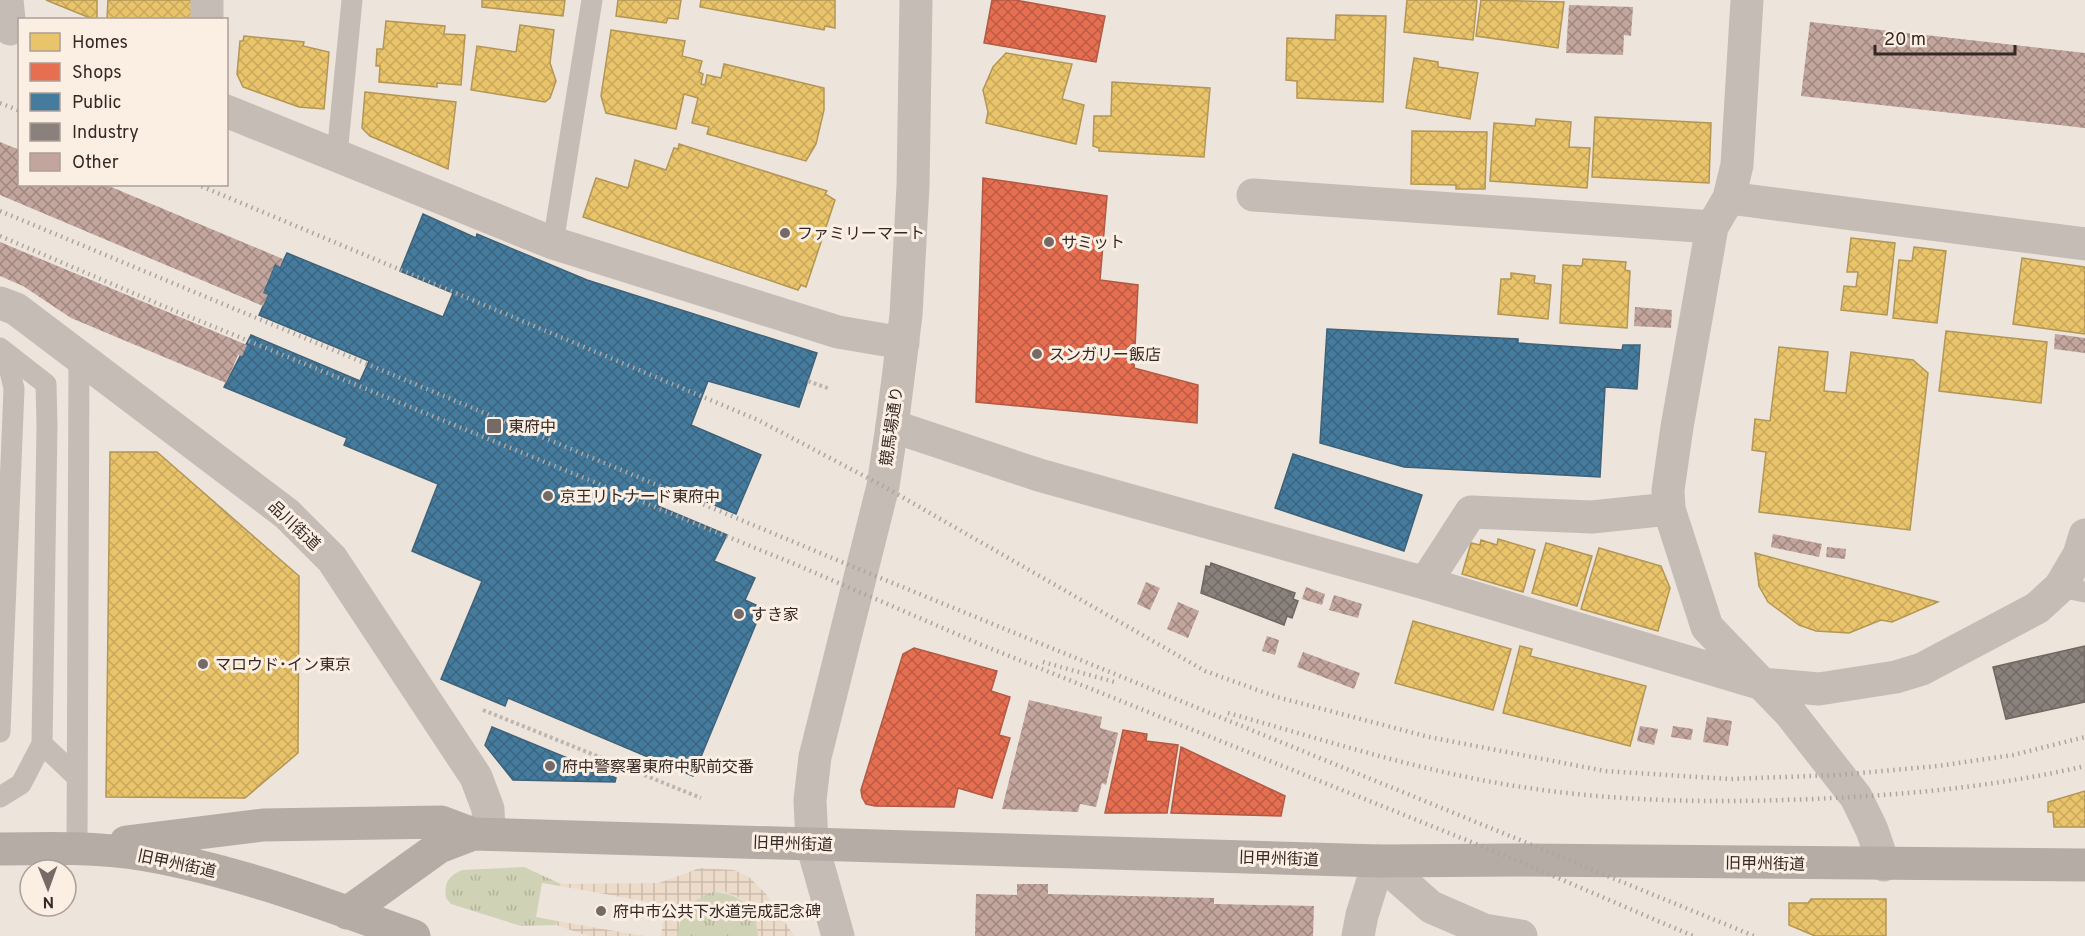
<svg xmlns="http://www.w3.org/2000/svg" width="2085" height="936" viewBox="0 0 2085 936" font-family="Overpass,'Noto Sans JP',sans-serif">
<defs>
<pattern id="grass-tufts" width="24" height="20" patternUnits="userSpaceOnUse" patternTransform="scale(1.5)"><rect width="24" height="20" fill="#cfd2b5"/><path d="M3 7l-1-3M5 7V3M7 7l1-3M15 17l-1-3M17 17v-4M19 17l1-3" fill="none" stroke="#b2b49c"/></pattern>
<pattern id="plaza-grid" width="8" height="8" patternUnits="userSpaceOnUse" patternTransform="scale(1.5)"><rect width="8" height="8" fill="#eddbca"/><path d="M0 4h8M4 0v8" fill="none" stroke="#ccbcad"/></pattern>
<pattern id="homes-cross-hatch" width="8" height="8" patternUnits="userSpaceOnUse" patternTransform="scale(1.5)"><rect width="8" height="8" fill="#e9c46a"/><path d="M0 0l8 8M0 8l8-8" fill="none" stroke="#c8a85c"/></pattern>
<pattern id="shops-cross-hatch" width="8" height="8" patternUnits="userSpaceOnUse" patternTransform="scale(1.5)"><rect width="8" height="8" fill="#e76f51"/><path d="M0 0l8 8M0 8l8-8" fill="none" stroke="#bc5b43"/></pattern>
<pattern id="public-cross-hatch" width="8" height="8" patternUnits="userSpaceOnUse" patternTransform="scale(1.5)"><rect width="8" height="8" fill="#457b9d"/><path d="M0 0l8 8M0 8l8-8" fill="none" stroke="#3a6580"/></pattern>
<pattern id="industry-cross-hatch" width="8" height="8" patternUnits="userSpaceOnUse" patternTransform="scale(1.5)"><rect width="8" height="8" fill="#8a817c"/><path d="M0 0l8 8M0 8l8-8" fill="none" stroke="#726a65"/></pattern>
<pattern id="building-cross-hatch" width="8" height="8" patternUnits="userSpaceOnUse" patternTransform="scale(1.5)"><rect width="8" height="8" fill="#c2a59c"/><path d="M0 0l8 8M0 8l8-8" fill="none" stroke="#9e867f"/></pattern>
</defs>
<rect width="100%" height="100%" fill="#ede4dc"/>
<path fill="url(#grass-tufts)" d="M524 867 561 884 560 886 542 883 536 917 557 921 556 925 521 926 451 904 446 898C444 883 448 876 462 870Z
M712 892C738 892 760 908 758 936H678C676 912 691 899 712 892Z"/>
<path fill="url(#plaza-grid)" d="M700 868 734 870 749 877 767 895 794 936H758L755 916 748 905 738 897 725 892H712L689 904 681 915 678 936H661L666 905 560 886 561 884 659 883Z
M557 921 644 936H588L556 925Z"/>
<path fill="url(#homes-cross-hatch)" stroke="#b39655" stroke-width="1.5" d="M46 0H97V20H95Z
M108 0H193L192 20H107Z
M482 0H565L563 16 482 7Z
M618 0H681L678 19 668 18 666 23 616 16Z
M701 0H835V28L825 26 824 30 700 7Z
M1407 0H1477L1473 40 1404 32Z
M1481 0 1564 2 1558 48 1476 36Z
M1336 15 1386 16 1383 102 1297 98V81L1286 80 1287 38 1335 40Z
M386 21 445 26 444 34 465 35 461 85 437 83V87L379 82 380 66H376L377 49H383Z
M520 25 554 30 550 63 556 81 550 98 545 102 471 90 477 46 516 52Z
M611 30 685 41 682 56 702 61 699 72 703 74 701 84 705 85 707 75 721 78 724 64 824 88V110L816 144 806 161 707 134 709 127 692 123 698 98 684 94 676 129 606 113 601 96Z
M244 36 304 42 303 46 329 52 324 109 299 107 243 87 237 74 240 41H243Z
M1006 53 1072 64 1062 99 1084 105 1076 144 986 123 988 112 983 90 993 67Z
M1414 58 1438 62V67L1478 73 1470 119 1406 108Z
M1112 82 1210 88 1204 157 1099 151V148L1093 146 1094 116H1111Z
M365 92 456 102 448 169 370 136 362 128Z
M1595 117 1711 123 1709 183 1592 177Z
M1536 119 1571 122 1569 147 1590 148 1587 188 1490 181 1494 123 1535 126Z
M1412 131 1487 132 1485 189H1456V185L1411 184Z
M679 144 827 191 825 194 835 200 806 287 801 285 798 290 583 217 596 178 628 188 635 160 666 170 674 148 678 149Z
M1851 238 1895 243 1887 315 1841 310 1844 286 1856 287 1858 272H1847Z
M1914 247 1946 251 1937 323 1893 318 1899 260 1912 261Z
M2022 258 2085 267V334L2013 324Z
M1583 259 1626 262 1625 270 1630 271 1627 328 1560 323 1563 265 1582 266Z
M1511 273 1535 276 1534 283 1551 285 1548 319 1498 314 1501 279H1511Z
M1946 331 2047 342 2041 403 1939 391Z
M1779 347 1828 352 1824 391 1846 393 1851 352 1913 360 1928 373 1910 530 1759 512 1766 452 1752 450 1755 419 1770 421Z
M110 452H157L299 576 298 753 245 798 106 797Z
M1498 539 1535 550 1523 592 1462 574 1471 543 1480 545 1481 540 1497 545Z
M1546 543 1592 556 1577 606 1532 593Z
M1599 548 1661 566 1670 588 1658 631 1581 609Z
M1755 553 1938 602 1892 622 1881 620 1849 633 1816 631 1799 625 1768 602 1759 586Z
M1413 621 1511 649 1493 710 1395 683Z
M1520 646 1532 649 1530 656 1646 686 1630 746 1503 713Z
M2085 791V827H2054L2053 812H2048V802Z
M1811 899H1886V936H1815L1789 925V903H1808Z"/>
<path fill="url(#shops-cross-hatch)" stroke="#b25a44" stroke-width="1.5" d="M992 0H1015L1105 16 1096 62 984 43Z
M983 178 1107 196 1100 280 1138 285 1134 368 1198 385 1197 423 976 402Z
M914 648 997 671 991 691 1010 697 999 735 1010 738 992 798 958 788 954 807 875 806 866 804 862 797 861 790 903 654Z
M1123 730 1147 734 1146 741 1178 745 1167 813H1105Z
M1181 747 1285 796 1281 816 1171 813Z"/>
<path fill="url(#public-cross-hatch)" stroke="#406279" stroke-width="1.5" d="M423 214 476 238 477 234 587 280 817 353 799 407 708 381 691 425 761 455 736 514 666 485 658 506 727 535 714 561 755 578 745 600 756 605 753 610 760 614 693 776 508 698 505 706 441 679 482 581 412 551 438 484 344 445 347 438 224 387 251 335 360 381 369 361 259 315 268 295 263 293 275 264 280 267 287 253 443 317 453 293 400 271Z
M1327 329 1518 339V343L1622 350 1623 345H1640L1637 389 1605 387 1600 477 1404 467 1320 443Z
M1293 454 1422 495 1404 551 1275 508Z
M492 727 616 778 615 782 513 780 485 745Z"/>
<path fill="url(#industry-cross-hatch)" stroke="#706762" stroke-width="1.5" d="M1211 563 1295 593 1293 599 1298 601 1292 618 1287 616 1284 625 1201 593 1206 566 1210 567Z
M2085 646V702L2006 719 1993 667Z"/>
<path fill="url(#building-cross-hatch)" d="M1569 5 1633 7 1631 36 1624 35 1623 55 1566 53Z
M1810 22 2085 53V128L1801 96Z
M0 142 20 150V184H104L283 259 280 267 275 264 263 293 268 295 263 306 0 195Z
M0 242 247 345 242 356 238 355 226 383 71 318 23 286 0 276Z
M1635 307 1672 310 1671 328 1634 326Z
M2055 334 2085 338V353L2054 349Z
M1773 534 1822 544 1819 557 1771 547Z
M1827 547 1846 549 1845 559 1826 557Z
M1146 582 1160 588 1150 610 1137 604Z
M1306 587 1325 594 1322 605 1302 599Z
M1334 595 1362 604 1358 618 1329 610Z
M1178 602 1199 611 1188 638 1167 629Z
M1267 636 1279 640 1275 655 1262 651Z
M1303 652 1360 673 1354 689 1297 667Z
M1029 700 1102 717 1100 728 1118 733 1106 785 1102 783 1096 807 1080 804 1078 812 1002 809Z
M1707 717 1732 721 1728 746 1703 742Z
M1640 726 1658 729 1654 745 1637 741Z
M1673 726 1693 729 1691 740 1671 737Z
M1017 884H1048V894L1214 898V904L1314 906 1313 936H975L976 894 1017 895Z"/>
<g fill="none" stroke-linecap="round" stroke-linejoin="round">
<path stroke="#beb5af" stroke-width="4" stroke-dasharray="3 3" stroke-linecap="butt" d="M808 381 830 389
M483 710 701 798"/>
<path stroke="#c5bcb6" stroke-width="21" d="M337 155 352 0
M553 243 592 0
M0 348 46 384 47 426 42 744 21 784 0 797
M0 353 10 371 14 389 0 732
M2060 587 2085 592
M42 744 77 777
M77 848 79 357"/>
<path stroke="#c5bcb6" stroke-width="33" d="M7 0 10 29
M1747 0 1737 165 1729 198 1712 227 1677 427 1668 490 1669 509 1707 627 1790 713 1856 797 1872 830 1884 865
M207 20V0
M226 111 553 243 838 332 903 343
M1253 195 1712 227
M1729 198 2085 244
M0 303 16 309 287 514 332 559 476 777 488 809 489 833
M892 426 1039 475 1425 583 1762 684 1819 689 1896 677 1922 669 2037 608 2060 587 2079 555 2085 535
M1425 583 1471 512 1592 517 1669 509
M1358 936 1362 915 1379 861 1431 907 1484 930 1521 936"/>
<path stroke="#c5bcb6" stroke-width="33" d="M838 936 812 844 810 800 815 757 883 486 892 426 906 315 913 186 916 0"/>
<path stroke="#b6aca6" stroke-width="33" d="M126 842 263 825 441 822 473 834
M0 849C49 848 98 847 146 855 238 871 327 905 414 936
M347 913 439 847 473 834 1379 861 1516 860 2085 865"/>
<path stroke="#ada5a0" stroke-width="4.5" stroke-dasharray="1.5 4.5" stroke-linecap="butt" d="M0 103 20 111
M196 184 758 420 883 486 1205 671 1277 697 1429 737 1605 771 1730 779 1838 775 1938 766 2013 755 2085 737
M0 211 861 570 1754 936
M0 236 168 308 797 565 982 645 1516 860 1693 936
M1043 662 1118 683
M1228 713C1325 740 1422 772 1522 787 1619 802 1714 803 1811 799 1904 795 1995 787 2085 766"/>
</g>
<g fill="#756a65" stroke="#fbeee3" stroke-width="2">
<circle cx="785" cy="233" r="6"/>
<circle cx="1049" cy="242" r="6"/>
<circle cx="1037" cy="354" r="6"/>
<rect x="486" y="418" width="16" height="16" rx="3"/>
<circle cx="548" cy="496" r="6"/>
<circle cx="739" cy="614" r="6"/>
<circle cx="203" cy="664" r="6"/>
<circle cx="550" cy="766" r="6"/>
<circle cx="601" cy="911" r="6"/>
</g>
<g text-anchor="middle" stroke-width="6" stroke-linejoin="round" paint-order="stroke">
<g font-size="16" fill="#352925" stroke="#fbeee3" text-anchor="start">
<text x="797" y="239">ファミリーマート</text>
<text x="1061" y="248">サミット</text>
<text x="1049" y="360">スンガリー飯店</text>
<text x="508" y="432">東府中</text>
<text x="560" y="502">京王リトナード東府中</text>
<text x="751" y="620">すき家</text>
<text x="215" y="670">マロウド･イン東京</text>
<text x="562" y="772">府中警察署東府中駅前交番</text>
<text x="613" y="917">府中市公共下水道完成記念碑</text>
</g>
<g font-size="16" fill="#352925" stroke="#fbeee3">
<text transform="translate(891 426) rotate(-82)" y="6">競馬場通り</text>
<text transform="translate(295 525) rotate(43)" y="6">品川街道</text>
<text transform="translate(793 843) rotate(2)" y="6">旧甲州街道</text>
<text transform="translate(1279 858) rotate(2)" y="6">旧甲州街道</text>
<text transform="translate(177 863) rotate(12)" y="6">旧甲州街道</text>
<text transform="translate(1765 863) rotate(1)" y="6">旧甲州街道</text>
</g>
</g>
<rect x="18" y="18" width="210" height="168" fill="#fbeee3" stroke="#ac9f97" stroke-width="1.5"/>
<rect x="30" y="33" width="30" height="18" fill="#e9c46a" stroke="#ac9f97" stroke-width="1.5"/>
<text x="72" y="48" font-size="18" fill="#352925">Homes</text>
<rect x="30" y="63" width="30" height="18" fill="#e76f51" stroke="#ac9f97" stroke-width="1.5"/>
<text x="72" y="78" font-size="18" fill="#352925">Shops</text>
<rect x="30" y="93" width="30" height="18" fill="#457b9d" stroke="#ac9f97" stroke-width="1.5"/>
<text x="72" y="108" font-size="18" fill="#352925">Public</text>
<rect x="30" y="123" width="30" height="18" fill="#8a817c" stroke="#ac9f97" stroke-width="1.5"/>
<text x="72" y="138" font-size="18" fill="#352925">Industry</text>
<rect x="30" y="153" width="30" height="18" fill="#c2a59c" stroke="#ac9f97" stroke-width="1.5"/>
<text x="72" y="168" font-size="18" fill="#352925">Other</text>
<g transform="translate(48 888) rotate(179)"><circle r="28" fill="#fbeee3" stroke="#ac9f97" stroke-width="1.5"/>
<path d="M0-4.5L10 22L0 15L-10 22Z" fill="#756a65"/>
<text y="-9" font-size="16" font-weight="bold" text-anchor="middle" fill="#352925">N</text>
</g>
<path d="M1875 45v9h140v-9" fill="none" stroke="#352925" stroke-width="3"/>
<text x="1884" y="45" font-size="18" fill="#352925" stroke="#fbeee3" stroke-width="4.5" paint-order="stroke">20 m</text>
</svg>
